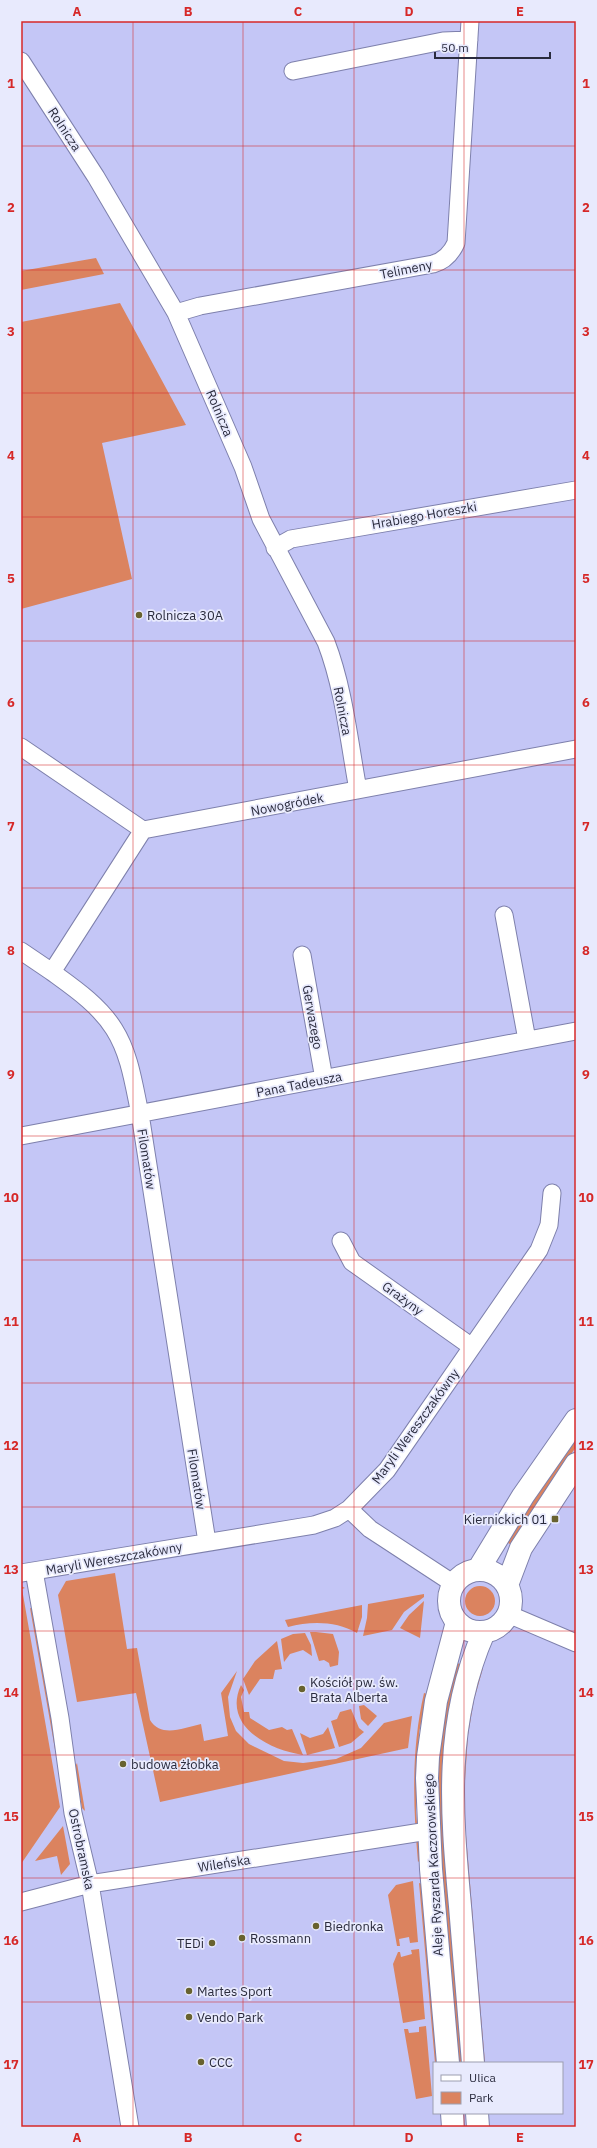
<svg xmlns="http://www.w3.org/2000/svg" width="597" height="2148" viewBox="0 0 597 2148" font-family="'IBM Plex Sans',sans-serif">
<rect width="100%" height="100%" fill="#c4c6f6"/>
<path fill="#db835f" d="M96 258 104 274 21 290V271Z
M120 303 186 425 102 443 132 579 21 609V322Z
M576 1436V1447L525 1521 512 1545 506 1542Z
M115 1573 127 1649 137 1648 150 1720C161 1738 183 1728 201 1724L204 1741 228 1736 221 1693 237 1671 228 1697 230 1717 236 1731 249 1744 284 1761 303 1763 336 1759 361 1748 384 1723 412 1716 408 1748 160 1802 136 1693 77 1702 58 1595 66 1581Z
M465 1601a15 15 0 1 1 30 0a15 15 0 1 1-30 0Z
M21 1586 25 1588 22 1589 60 1807 21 1864Z
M424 1594V1597L404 1612 392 1630 363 1636 367 1618 368 1604Z
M424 1601 420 1638 400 1628 409 1615Z
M362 1605V1617L357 1633C336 1621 311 1621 288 1627L285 1620Z
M30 1608 33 1609C44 1675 58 1739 65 1806Z
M316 1632 333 1634 339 1652 338 1665 330 1667 329 1663 324 1660 319 1661 310 1632Z
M305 1633 311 1645 312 1656 303 1650 290 1654 284 1662 281 1639 293 1634Z
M277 1641 282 1669 275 1670 273 1679H260L249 1695 243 1679 255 1661Z
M456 1663 461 1664 463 2063H457L439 1851 436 1791 441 1723Z
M480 1668H483L474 1700 468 1735 465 1781V1823L485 2063H482L467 1889 462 1771 463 1742Z
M241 1685 244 1690 241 1697 244 1712H249L250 1718 269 1730 282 1727 287 1730 292 1729 303 1755C269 1750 222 1726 241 1685Z
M424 1693 427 1694 419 1733 416 1811 420 1860 418 1862C413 1806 411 1749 424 1693Z
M364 1705 377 1716 368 1726 361 1719 359 1706Z
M351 1709 359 1728 364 1732 351 1743 339 1747 331 1721 337 1719 340 1712Z
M328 1727 335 1748 307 1755 300 1733 310 1738 323 1734Z
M77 1763 85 1811 82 1808 76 1775 77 1774 75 1773V1767Z
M63 1826 70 1864 61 1875 57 1856 35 1861Z
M413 1881 418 1942 410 1943 409 1937 399 1939 400 1946H397L388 1895 396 1885Z
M419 1883 422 1884 438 2063H435Z
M419 1949 425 2019 403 2023 393 1964 398 1952H400L401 1957 412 1954 411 1950Z
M426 2026 432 2096 416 2099 404 2029H408L409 2033 419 2032V2027Z"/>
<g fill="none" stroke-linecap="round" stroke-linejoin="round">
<defs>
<path id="minor" d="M21 61 96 177 176 313 243 467 261 519 326 642C344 689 349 741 358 790
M293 71 443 41 469 40
M176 313 200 306 433 264C444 261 451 254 456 243L470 21
M275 548 291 539 576 490
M21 747 143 830 576 749
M143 830 52 972C74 988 99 1005 114 1029 130 1054 134 1086 140 1114L207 1542
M504 915 527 1040
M21 951 52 972
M302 955 324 1079
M21 1136 576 1031
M341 1241 352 1262 472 1347
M349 1509 370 1529 454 1584
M34 1571 60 1718 73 1813 90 1884 130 2127
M21 1573 314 1525 335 1518 349 1509 387 1470 539 1250 549 1225 552 1193
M508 1614 576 1643
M21 1902 90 1884 428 1831"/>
<path id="primary" d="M478 1570 523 1496 576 1420
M449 1601a31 31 0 1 1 62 0a31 31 0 1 1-62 0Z
M507 1585 521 1548 576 1464
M448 2063 431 1869 427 1778 428 1757 436 1701 457 1622
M473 2063C469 2011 464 1958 460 1906 451 1809 444 1723 484 1632
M452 2113 453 2127
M477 2113 478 2127"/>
</defs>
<use href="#minor" stroke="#7e80ac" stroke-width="19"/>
<use href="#primary" stroke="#7e80ac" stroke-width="24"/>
<use href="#minor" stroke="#fff" stroke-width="17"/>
<use href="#primary" stroke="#fff" stroke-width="22"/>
</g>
<path fill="none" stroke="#d62828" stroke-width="1" stroke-opacity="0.55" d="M133 21V2127M243 21V2127M354 21V2127M464 21V2063M21 146H576M21 270H576M21 393H576M21 517H576M21 641H576M21 765H576M21 888H576M21 1012H576M21 1136H576M21 1260H576M21 1383H576M21 1507H576M21 1631H576M21 1755H576M21 1878H576M21 2002H576M464 2113V2127"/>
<g fill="#68622f" stroke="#e8eafd" stroke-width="1.5">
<circle cx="139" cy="615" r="4"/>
<rect x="551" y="1515" width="8" height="8" rx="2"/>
<circle cx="302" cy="1689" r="4"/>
<circle cx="123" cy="1764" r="4"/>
<circle cx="316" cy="1926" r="4"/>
<circle cx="242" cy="1938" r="4"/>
<circle cx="212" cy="1943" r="4"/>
<circle cx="189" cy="1991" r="4"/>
<circle cx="189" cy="2017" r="4"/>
<circle cx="201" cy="2062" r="4"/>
</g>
<g text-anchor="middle" stroke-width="3.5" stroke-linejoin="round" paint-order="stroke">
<g font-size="13" fill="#2a2b3d" stroke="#e8eafd">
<text transform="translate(65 129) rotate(57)" y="5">Rolnicza</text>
<text transform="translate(406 269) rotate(-11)" y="5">Telimeny</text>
<text transform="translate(220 413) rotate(67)" y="5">Rolnicza</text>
<text transform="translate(424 515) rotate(-10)" y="5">Hrabiego Horeszki</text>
<text transform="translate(343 711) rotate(79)" y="5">Rolnicza</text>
<text transform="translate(287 804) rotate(-11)" y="5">Nowogródek</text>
<text transform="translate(313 1017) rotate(80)" y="5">Gerwazego</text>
<text transform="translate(299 1084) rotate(-11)" y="5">Pana Tadeusza</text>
<text transform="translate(147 1159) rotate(81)" y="5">Filomatów</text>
<text transform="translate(403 1298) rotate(36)" y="5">Grażyny</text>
<text transform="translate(415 1426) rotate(-54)" y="5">Maryli Wereszczakówny</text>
<text transform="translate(197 1479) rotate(81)" y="5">Filomatów</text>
<text transform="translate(114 1558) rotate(-10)" y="5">Maryli Wereszczakówny</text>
<text transform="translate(82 1849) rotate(78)" y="5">Ostrobramska</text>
<text transform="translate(224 1863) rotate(-9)" y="5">Wileńska</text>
<text transform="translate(433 1865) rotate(-93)" y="5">Aleje Ryszarda Kaczorowskiego</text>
</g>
<g font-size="13" fill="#2a2b3d" stroke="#e8eafd" text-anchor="start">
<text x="147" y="620">Rolnicza 30A</text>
<text x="547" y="1524" text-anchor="end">Kiernickich 01</text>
<text x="310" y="1687">Kościół pw. św.<tspan x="310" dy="15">Brata Alberta</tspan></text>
<text x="131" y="1769">budowa żłobka</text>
<text x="324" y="1931">Biedronka</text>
<text x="250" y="1943">Rossmann</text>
<text x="204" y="1948" text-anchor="end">TEDi</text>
<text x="197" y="1996">Martes Sport</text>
<text x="197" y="2022">Vendo Park</text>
<text x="209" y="2067">CCC</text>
</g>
</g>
<rect width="597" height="2148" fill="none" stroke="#e8eafd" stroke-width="44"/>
<rect x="433" y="2062" width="130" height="52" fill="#e8eafd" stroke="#9c9eb0"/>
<rect x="441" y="2075" width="20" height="6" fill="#ffffff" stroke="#9c9eb0"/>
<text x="469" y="2082" font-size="12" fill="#2a2b3d">Ulica</text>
<rect x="441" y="2092" width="20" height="12" fill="#db835f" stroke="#9c9eb0"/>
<text x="469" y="2102" font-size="12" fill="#2a2b3d">Park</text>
<path d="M435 52v6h115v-6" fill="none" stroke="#2a2b3d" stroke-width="2"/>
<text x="441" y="52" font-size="12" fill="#2a2b3d" stroke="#e8eafd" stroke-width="3" paint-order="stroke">50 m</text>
<rect x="22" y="22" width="553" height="2104" fill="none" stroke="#d62828" stroke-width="1.5"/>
<g font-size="13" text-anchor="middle" font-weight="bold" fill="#d62828">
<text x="77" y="16">A</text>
<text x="188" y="16">B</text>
<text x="298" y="16">C</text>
<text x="409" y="16">D</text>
<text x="520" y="16">E</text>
<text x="11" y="88">1</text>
<text x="586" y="88">1</text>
<text x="11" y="212">2</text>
<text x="586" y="212">2</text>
<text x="11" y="336">3</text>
<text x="586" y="336">3</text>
<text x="11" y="460">4</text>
<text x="586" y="460">4</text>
<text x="11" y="583">5</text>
<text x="586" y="583">5</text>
<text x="11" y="707">6</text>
<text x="586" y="707">6</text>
<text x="11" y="831">7</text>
<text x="586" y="831">7</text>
<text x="11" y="955">8</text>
<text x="586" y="955">8</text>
<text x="11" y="1079">9</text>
<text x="586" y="1079">9</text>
<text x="11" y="1202">10</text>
<text x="586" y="1202">10</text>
<text x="11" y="1326">11</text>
<text x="586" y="1326">11</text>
<text x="11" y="1450">12</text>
<text x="586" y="1450">12</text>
<text x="11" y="1574">13</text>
<text x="586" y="1574">13</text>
<text x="11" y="1697">14</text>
<text x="586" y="1697">14</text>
<text x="11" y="1821">15</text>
<text x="586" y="1821">15</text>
<text x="11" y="1945">16</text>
<text x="586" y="1945">16</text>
<text x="11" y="2069">17</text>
<text x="586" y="2069">17</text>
<text x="77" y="2142">A</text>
<text x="188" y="2142">B</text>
<text x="298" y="2142">C</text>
<text x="409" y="2142">D</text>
<text x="520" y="2142">E</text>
</g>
</svg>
